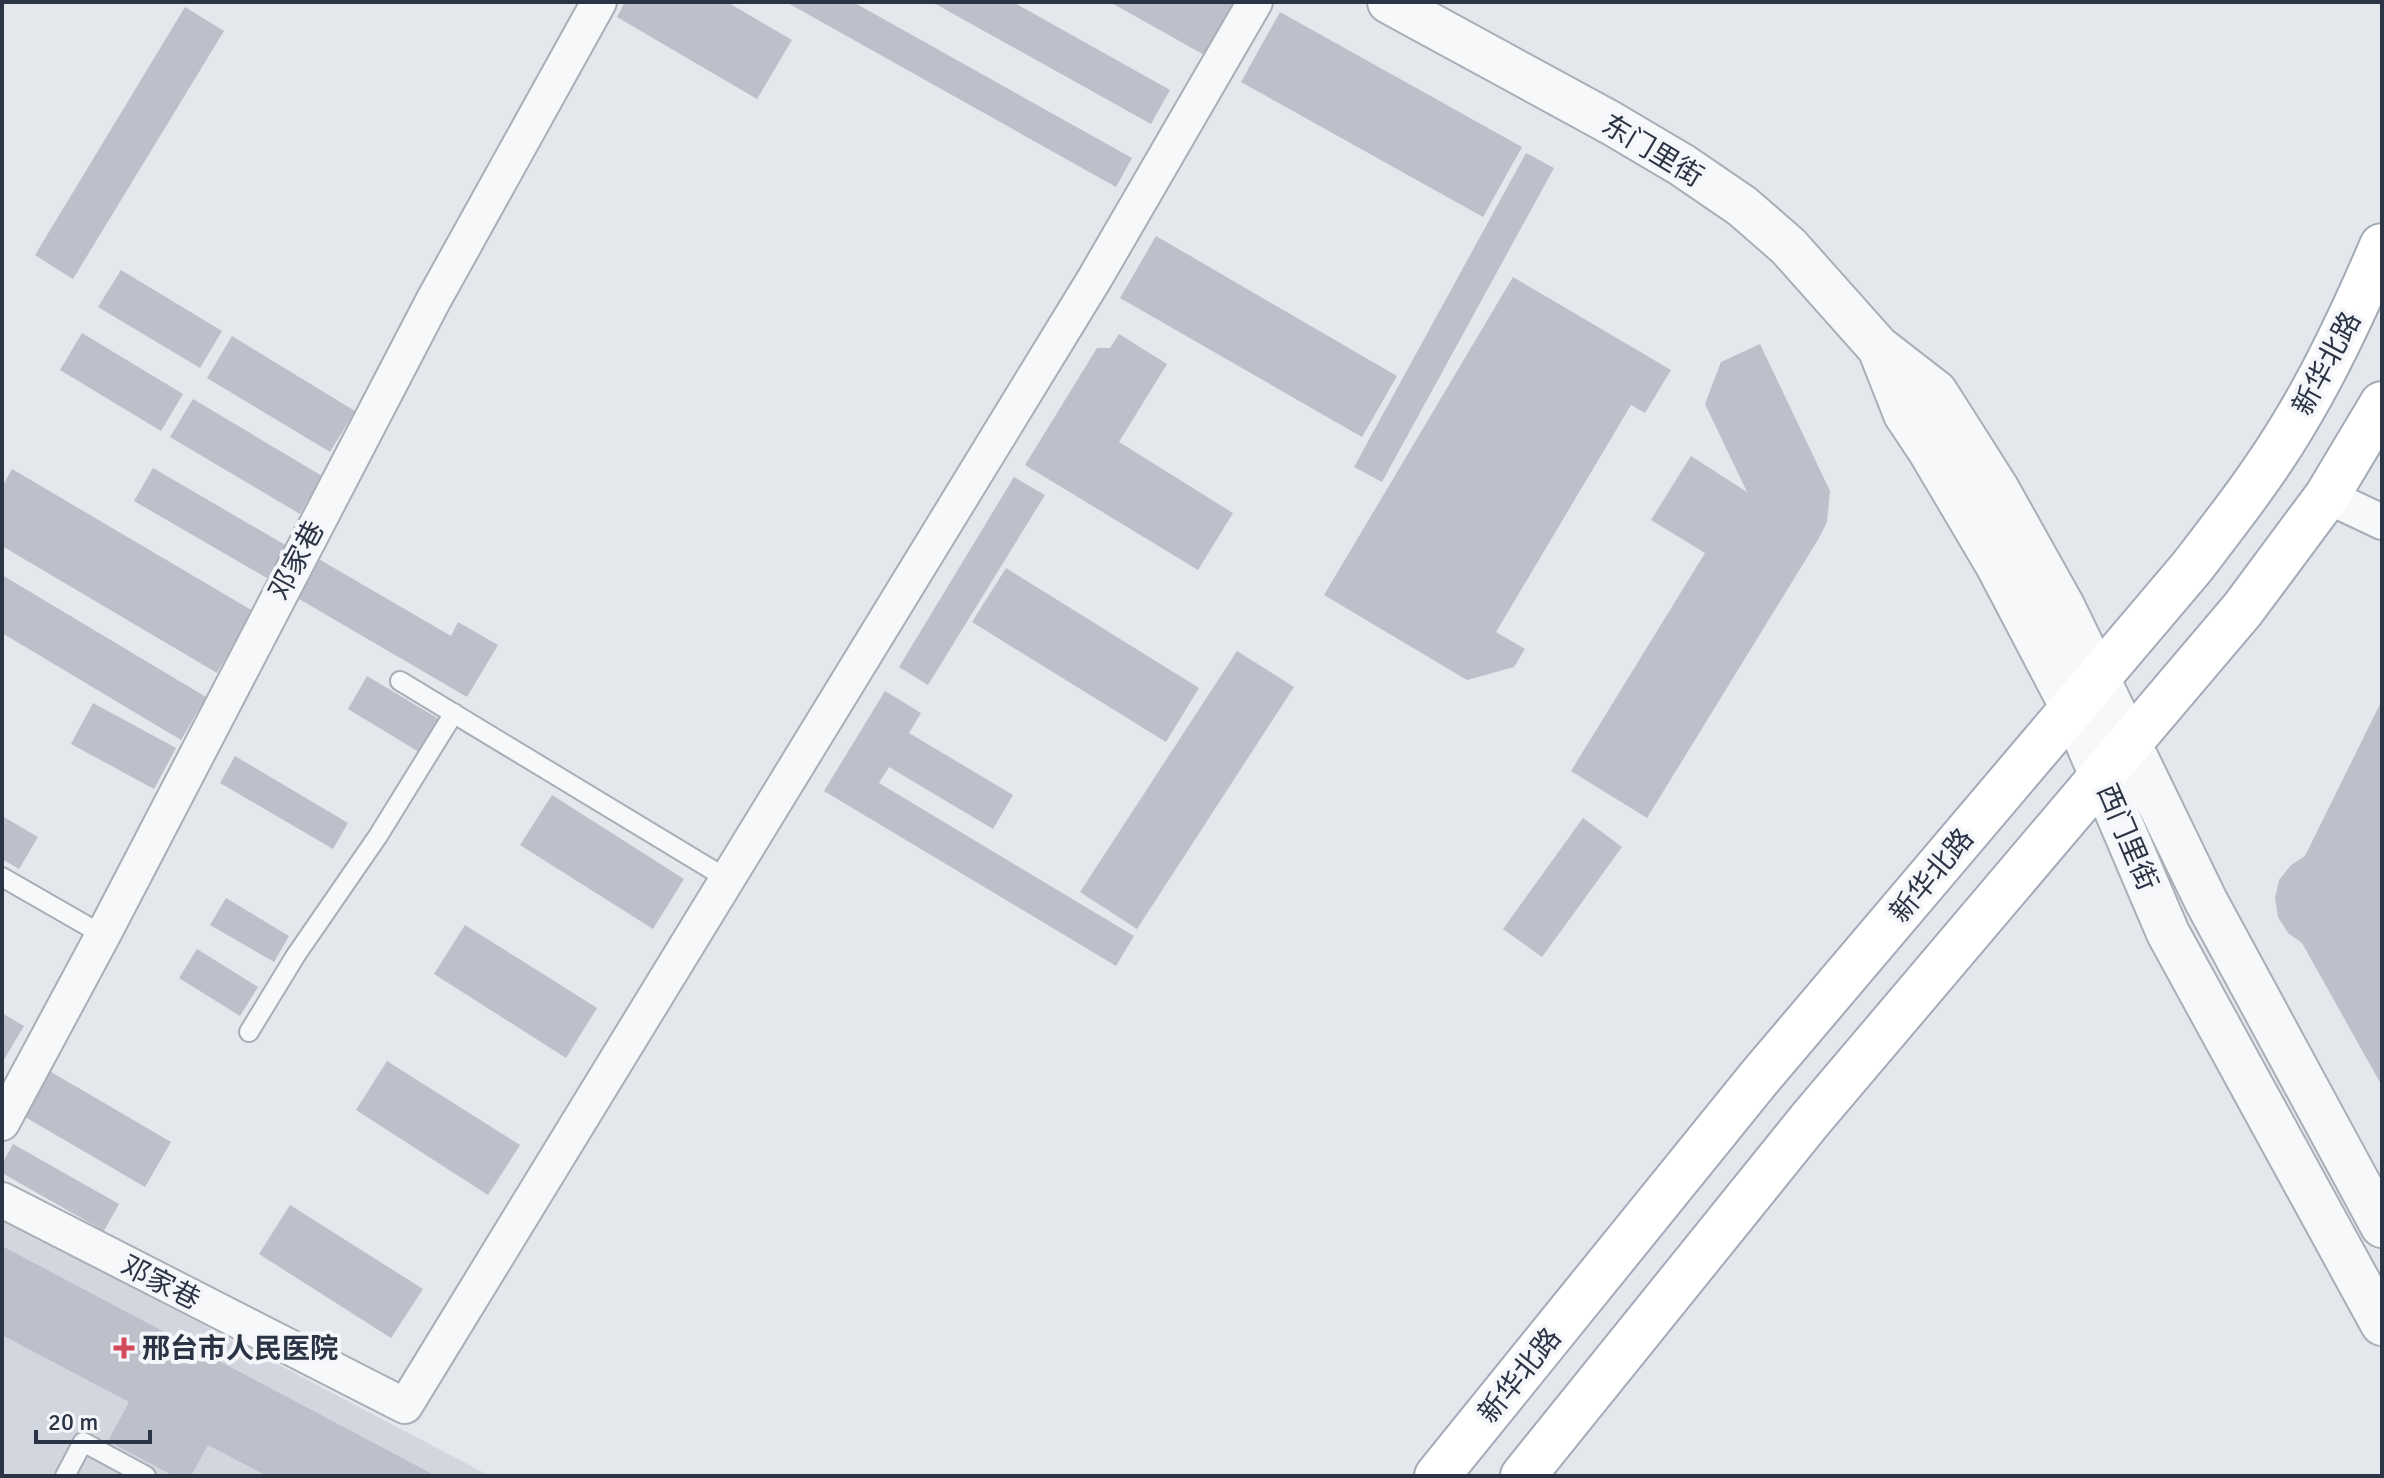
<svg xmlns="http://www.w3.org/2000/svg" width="2384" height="1478" viewBox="0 0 2384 1478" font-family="Signika,'Noto Sans SC',sans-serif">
<rect width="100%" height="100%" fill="#e4e7ec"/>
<path fill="#d2d6de" d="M2 1219 490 1476H2Z"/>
<path fill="#bbc0ca" d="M625 2H727L792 40 757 99 617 17Z
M786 2H853L1132 158 1116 187Z
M932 2H1013L1170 90 1151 124Z
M1110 2H1236L1206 56Z
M185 7 224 31 73 279 35 255Z
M1280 12 1522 147 1483 217 1241 82Z
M1526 153 1554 168 1382 482 1354 467Z
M1156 236 1397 376 1362 437 1120 298Z
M121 270 222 331 200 368 98 307Z
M1513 277 1671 370 1645 413 1631 405 1496 632 1525 649 1514 667 1467 680 1324 595Z
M82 333 183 394 161 431 60 370Z
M1119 334 1167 364 1119 442 1233 513 1198 570 1025 465 1097 348H1110Z
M232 336 355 411 330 452 207 378Z
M1760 344 1830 491 1827 522 1819 538 1647 818 1571 771 1705 553 1651 520 1691 456 1747 492 1705 404 1721 362Z
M193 399 322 476 300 514 170 437Z
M153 468 287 546 267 578 134 501Z
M12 469 253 611 217 673 2 546V487Z
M1014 477 1045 495 928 685 899 667Z
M317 558 451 636 458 622 498 645 467 697 294 596Z
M1006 568 1199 688 1166 742 972 622Z
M2 575 206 697 181 740 2 633Z
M1237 651 1294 687 1137 929 1080 892Z
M367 676 439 719 419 752 348 709Z
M885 691 921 713 909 733 1013 795 993 829 889 767 879 783 1134 936 1116 966 824 791Z
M2382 700V1086L2302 943 2288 933 2278 917 2275 898 2279 880 2291 865 2305 856Z
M93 703 176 748 154 789 71 744Z
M235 756 348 823 333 849 220 783Z
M552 795 684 879 653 929 520 845Z
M2 816 38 837 19 869 2 859Z
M1583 818 1622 847 1542 957 1503 929Z
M226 898 289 936 274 962 210 925Z
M465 925 597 1008 566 1058 434 974Z
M197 949 258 987 240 1016 179 978Z
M2 1013 24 1026 2 1063Z
M387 1061 520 1145 488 1195 356 1110Z
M46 1069 171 1142 145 1187 20 1114Z
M13 1144 119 1204 104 1231 2 1173V1164Z
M290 1205 423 1289 391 1338 259 1254Z
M2 1246 436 1476H267L208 1445 191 1476H174L108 1441 129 1402 2 1335Z"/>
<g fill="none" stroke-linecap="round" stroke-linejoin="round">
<defs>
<path id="service" d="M400 681 729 880
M2 877 103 935
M249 1032 296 955 378 836 454 713
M65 1476 83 1442 146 1476"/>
<path id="minor" d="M2327 496 2382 522
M2 1123 103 935 433 301 599 2
M2 1200 405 1406 1095 278 1255 2"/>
<path id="tertiary" d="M1389 2 1611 123 1682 165 1742 206 1788 246 1878 347 1936 392 1997 488 2063 606 2206 901 2382 1226
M1879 348 1905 414 1929 450 1997 565 2072 708 2168 933 2382 1324"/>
<path id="primary" d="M1437 1476 1759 1078 2192 567C2228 520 2265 473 2295 422 2329 366 2356 307 2382 246
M1523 1476 1810 1120 2243 609 2327 496 2382 404"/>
</defs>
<use href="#service" stroke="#a9aeb7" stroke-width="22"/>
<use href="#minor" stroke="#a9aeb7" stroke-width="38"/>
<use href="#tertiary" stroke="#a9aeb7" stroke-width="46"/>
<use href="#primary" stroke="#a3abb8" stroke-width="48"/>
<use href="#service" stroke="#f7f8fa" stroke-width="18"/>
<use href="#minor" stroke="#f7f8fa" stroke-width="34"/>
<use href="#tertiary" stroke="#f7f8fa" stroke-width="42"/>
<use href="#primary" stroke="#fff" stroke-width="44"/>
</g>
<path fill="#d1495b" stroke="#f4f6f9" stroke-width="3" d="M120 1336h8v8h8v8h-8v8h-8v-8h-8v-8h8z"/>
<g text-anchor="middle" stroke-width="8" stroke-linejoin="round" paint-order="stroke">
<g font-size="28" fill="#2b3445" stroke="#f4f6f9">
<text transform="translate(1653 150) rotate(31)" y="10">东门里街</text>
<text transform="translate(2326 363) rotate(-62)" y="10">新华北路</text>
<text transform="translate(296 560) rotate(-62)" y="10">邓家巷</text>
<text transform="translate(2128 837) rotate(67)" y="10">西门里街</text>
<text transform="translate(1931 875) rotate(-50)" y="10">新华北路</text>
<text transform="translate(161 1282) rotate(27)" y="10">邓家巷</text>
<text transform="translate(1519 1375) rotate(-51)" y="10">新华北路</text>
</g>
<g font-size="28" font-weight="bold" fill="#2b3445" stroke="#f4f6f9" text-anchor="start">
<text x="142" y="1358">邢台市人民医院</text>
</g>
</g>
<rect width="2384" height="1478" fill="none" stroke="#2b3445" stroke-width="8"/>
<path d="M36 1430v12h114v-12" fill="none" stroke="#2b3445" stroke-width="4"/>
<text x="48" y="1430" font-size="24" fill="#2b3445" stroke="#f4f6f9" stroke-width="6" paint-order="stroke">20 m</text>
</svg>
